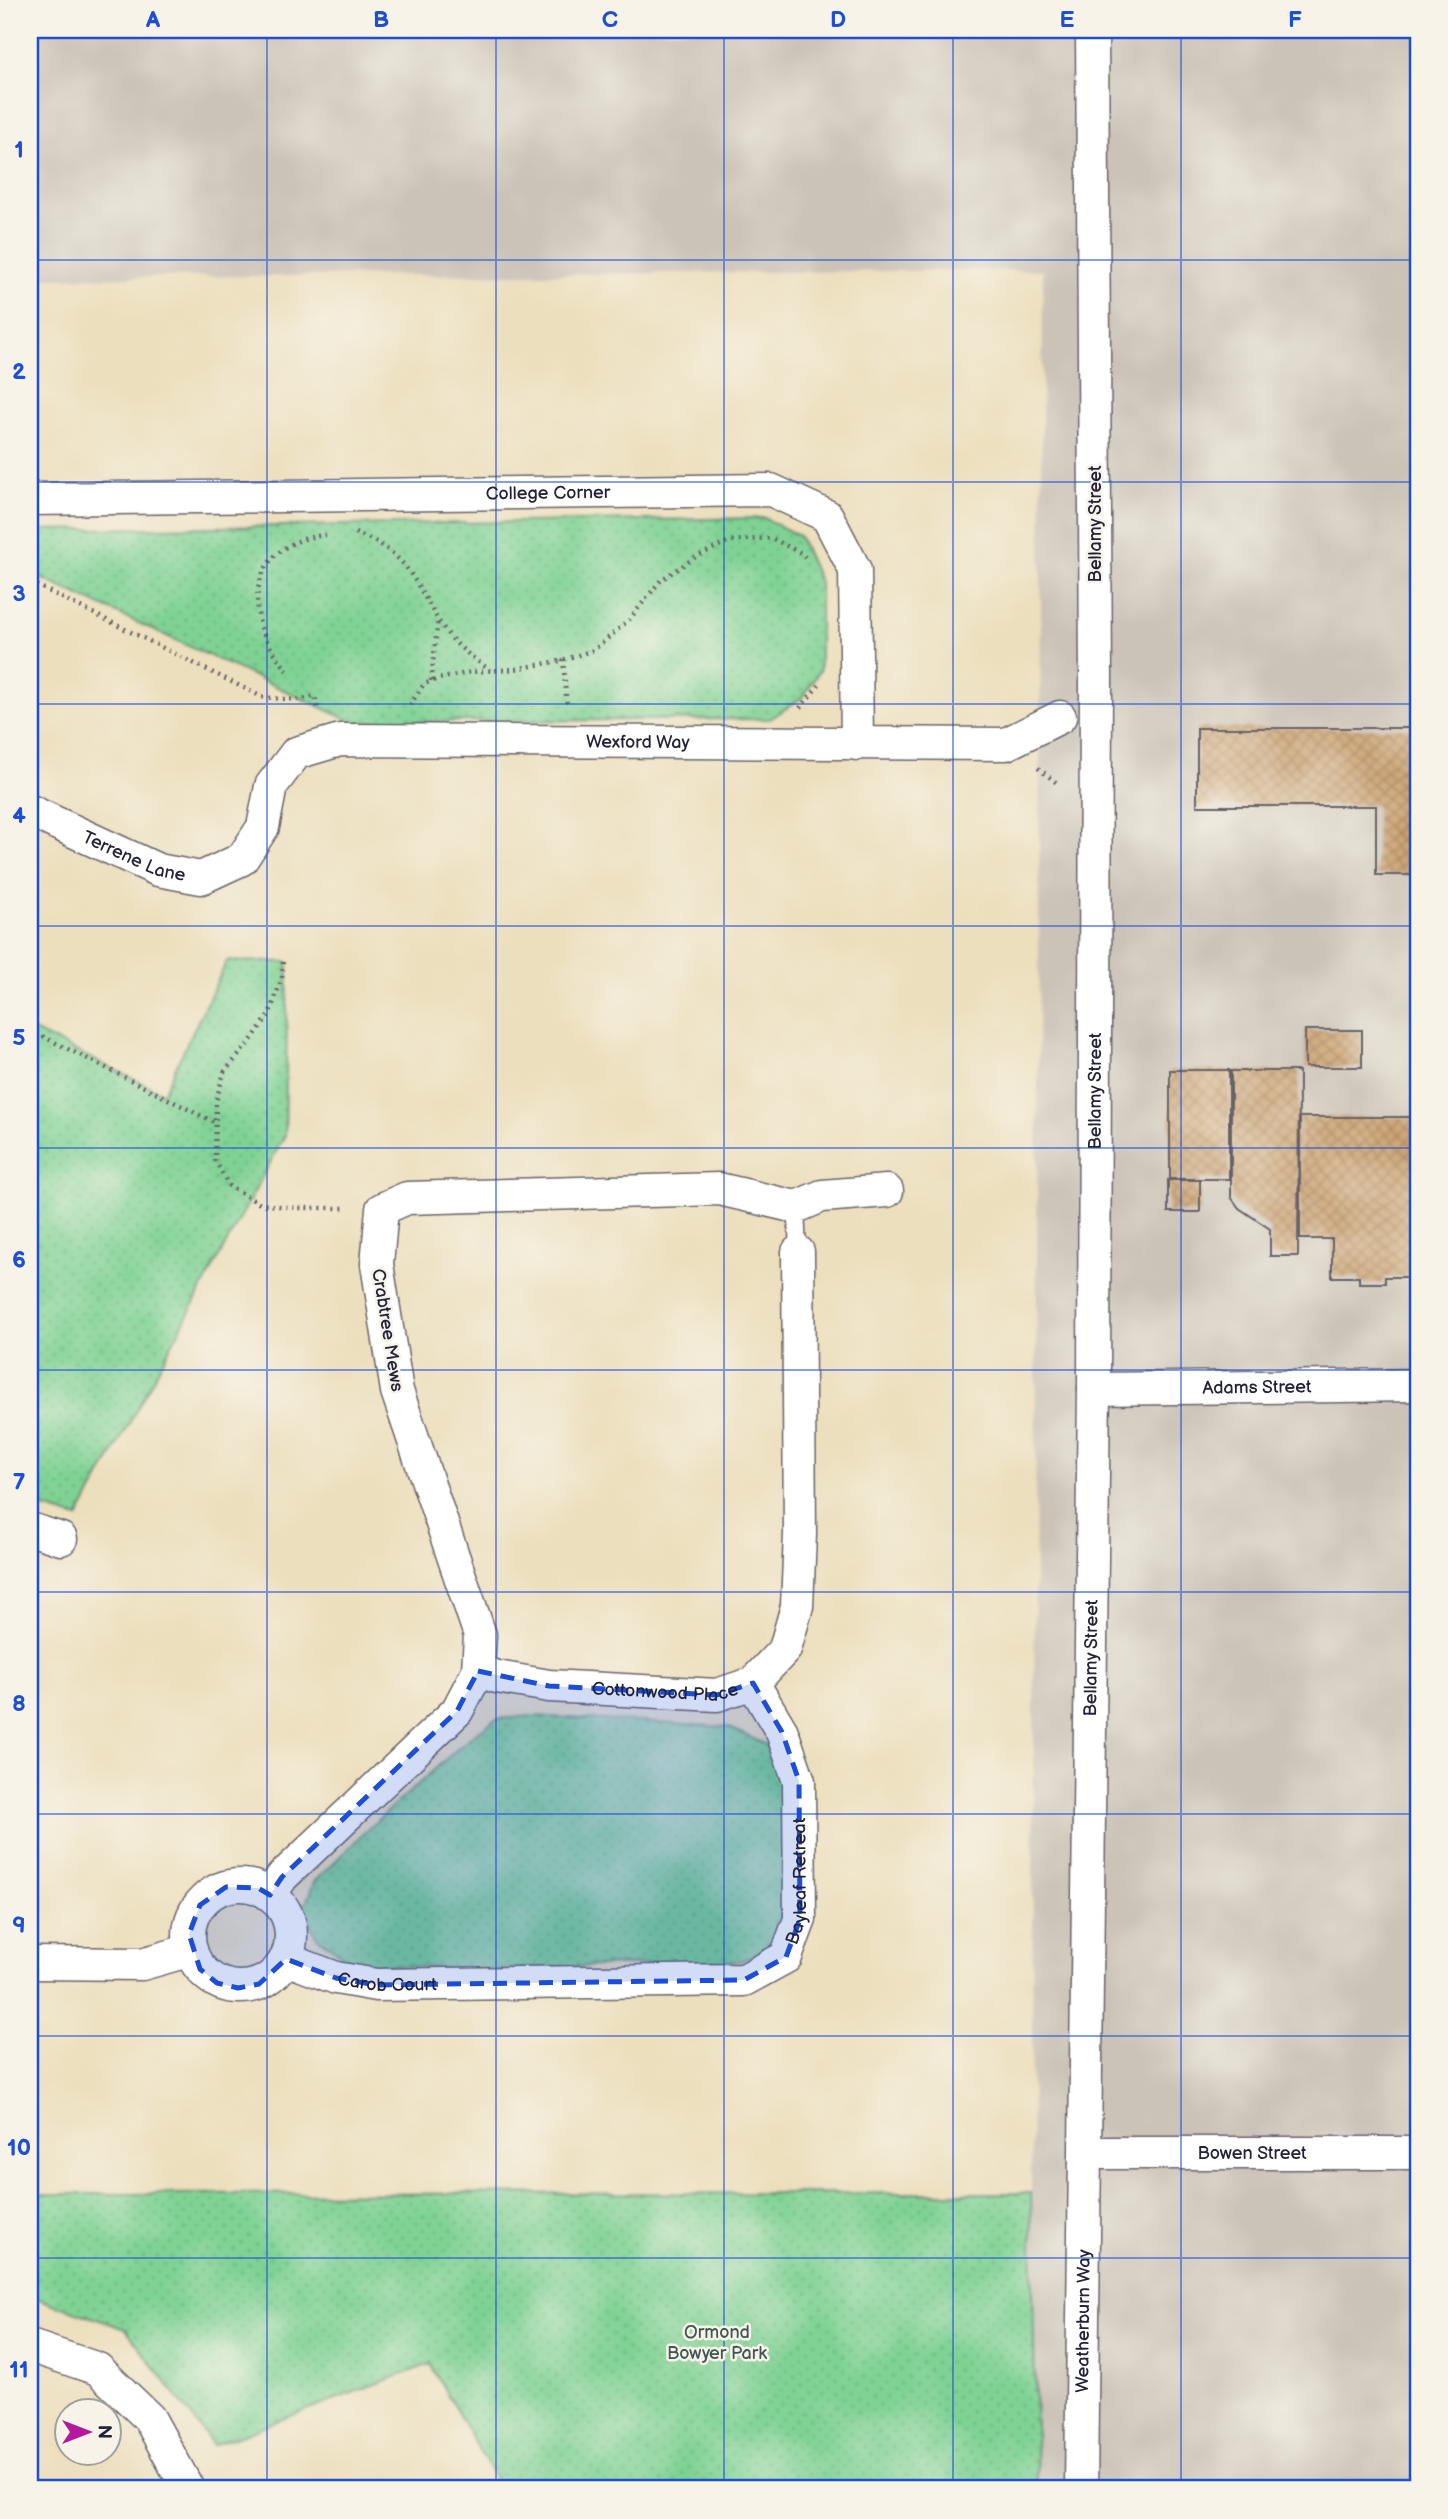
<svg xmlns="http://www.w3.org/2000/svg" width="1448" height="2519" viewBox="0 0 1448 2519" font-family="'Balsamiq Sans',sans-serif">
<defs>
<pattern id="park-dots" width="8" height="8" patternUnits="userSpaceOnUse" patternTransform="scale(1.75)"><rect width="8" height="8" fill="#7fd294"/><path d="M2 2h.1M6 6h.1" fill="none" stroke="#6db480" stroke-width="1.8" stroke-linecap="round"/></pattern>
<pattern id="building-cross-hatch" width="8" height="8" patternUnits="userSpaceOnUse" patternTransform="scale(1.75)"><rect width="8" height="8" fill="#c99d6a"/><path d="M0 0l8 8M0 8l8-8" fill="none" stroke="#a38058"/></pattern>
</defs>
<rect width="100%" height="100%" fill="#f7f3e8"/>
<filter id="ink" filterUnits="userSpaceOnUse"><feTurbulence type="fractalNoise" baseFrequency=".0143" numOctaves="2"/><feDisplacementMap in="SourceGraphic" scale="14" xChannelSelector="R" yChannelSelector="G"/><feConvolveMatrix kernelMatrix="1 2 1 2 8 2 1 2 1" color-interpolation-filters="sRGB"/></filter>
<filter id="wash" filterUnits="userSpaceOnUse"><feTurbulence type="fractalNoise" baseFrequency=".00686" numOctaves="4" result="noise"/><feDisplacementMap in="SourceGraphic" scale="28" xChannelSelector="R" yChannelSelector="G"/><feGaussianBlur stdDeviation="1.57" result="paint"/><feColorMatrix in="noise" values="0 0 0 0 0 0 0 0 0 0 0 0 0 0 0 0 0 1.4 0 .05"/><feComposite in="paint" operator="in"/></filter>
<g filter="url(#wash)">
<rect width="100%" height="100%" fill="#ecdfbd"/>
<path fill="#cbc3b8" d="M30 30H1418V2489H1037L1031 2193 1043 270 30 278Z"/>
<path fill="url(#park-dots)" stroke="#507a68" stroke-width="2" d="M764 518 799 536 820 583V670L803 697 770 719 353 722 30 573V530Z
M227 961 288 962 285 1135 78 1518 30 1504V1029L163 1093Z
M532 1716 728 1727 771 1747 784 1785 782 1920 766 1952 740 1961 486 1970 354 1964 316 1936 304 1908 314 1882 370 1827 473 1735 496 1719Z
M1031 2193 1037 2489H501L430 2364 213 2445 126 2329 30 2296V2194Z"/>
<g id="blocks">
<path fill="url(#building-cross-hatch)" d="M1197 728H1418V875H1376V806H1197Z
M1305 1030H1362V1067H1305Z
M1170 1070H1229V1179H1170Z
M1231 1071H1299L1298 1256H1270V1229L1239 1208 1231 1197Z
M1300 1117H1418V1277H1385V1283H1359V1277H1332V1239H1300Z
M1168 1180H1200V1212H1168Z"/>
</g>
</g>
<g filter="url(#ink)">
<use href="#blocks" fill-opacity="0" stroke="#696468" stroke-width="2"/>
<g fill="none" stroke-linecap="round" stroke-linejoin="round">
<defs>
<path id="service" d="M796 1207 798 1252"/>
<g id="minor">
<path id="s1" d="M30 499 771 490 827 516 855 570 857 744"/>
<path id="s2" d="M30 811 158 870 201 878 242 859 263 827 271 786 296 753 340 740 1006 744 1060 717"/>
<path id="s3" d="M1094 1389 1418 1385"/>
<path d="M30 1529 61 1539"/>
<path id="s4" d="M478 1671 497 1677 549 1686 717 1695 753 1683 785 1649 797 1606 800 1534 798 1252"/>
<circle cx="240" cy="1936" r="51"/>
<path d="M270 1895 282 1877 457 1711 478 1671 480 1635 397 1391 377 1264 382 1209 407 1198 719 1189 796 1207 822 1196 887 1191"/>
<path id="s5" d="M286 1959 336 1978 376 1985 744 1980 786 1957 800 1919 799 1781 782 1732 753 1683"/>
<path d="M30 1963 142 1964 191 1950"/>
<path id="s6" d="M1086 2153H1418"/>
<path d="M30 2346 98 2369 149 2418 188 2489"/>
<path id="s7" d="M1081 2489 1094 1389 1096 675 1092 30"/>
</g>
</defs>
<use href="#service" stroke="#696468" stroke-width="19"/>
<use href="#minor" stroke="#696468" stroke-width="35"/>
<path stroke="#696468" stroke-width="4.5" stroke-dasharray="2 5" stroke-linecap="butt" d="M355 533C412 553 414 586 445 630 457 647 474 659 490 670
M30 582 262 697 296 700 315 696 318 709
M563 659 567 707
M287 671C278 657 264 641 260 624 248 574 275 539 326 535
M431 681 438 619
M410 705 424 684 438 679 471 672 515 669 559 661 594 650 629 620 661 580 694 558 729 541 771 538 801 553 805 557
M800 708 819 685
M1038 768 1058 784
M283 962 282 978 269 1015 250 1042 224 1072 216 1101 215 1160 229 1186 260 1204 296 1208H348
M30 1030 216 1123"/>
<use href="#service" stroke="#fff" stroke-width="16"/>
<use href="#minor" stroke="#fff" stroke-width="32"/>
</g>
</g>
<path fill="#1d4ed8" fill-opacity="0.2" stroke="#1d4ed8" stroke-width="5" stroke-dasharray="14 9" stroke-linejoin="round" d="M478 1671 549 1686 717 1695 753 1683 782 1732 799 1781 800 1919 786 1957 744 1980 376 1985 336 1978 286 1959 259 1984 238 1988 217 1983 200 1969 189 1934 200 1905 226 1887 258 1888 270 1895 282 1877 457 1711Z"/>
<path fill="none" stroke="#1d4ed8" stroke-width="2" stroke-opacity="0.55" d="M267 30V2489M496 30V2489M724 30V2489M953 30V2489M1181 30V2489M30 260H1418M30 482H1418M30 704H1418M30 926H1418M30 1148H1418M30 1370H1418M30 1592H1418M30 1814H1418M30 2036H1418M30 2258H1418"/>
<g text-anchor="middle" stroke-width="5" stroke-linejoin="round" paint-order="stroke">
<g font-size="18" fill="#22223b" stroke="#f7f3e8">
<text dy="6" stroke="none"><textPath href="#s1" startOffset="518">College Corner</textPath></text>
<text transform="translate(1095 524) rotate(-90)" y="6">Bellamy Street</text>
<text dy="6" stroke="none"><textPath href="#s2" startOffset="695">Wexford Way</textPath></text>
<text dy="6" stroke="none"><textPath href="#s2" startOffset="114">Terrene Lane</textPath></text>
<text dy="6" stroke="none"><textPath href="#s7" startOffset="1398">Bellamy Street</textPath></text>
<text transform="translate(388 1330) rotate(81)" y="6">Crabtree Mews</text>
<text dy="6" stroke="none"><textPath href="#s3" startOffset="163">Adams Street</textPath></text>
<text dy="6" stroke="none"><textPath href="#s7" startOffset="831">Bellamy Street</textPath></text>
<text dy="6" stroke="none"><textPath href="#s4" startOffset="189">Cottonwood Place</textPath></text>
<text dy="6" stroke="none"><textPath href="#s5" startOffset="588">Bayleaf Retreat</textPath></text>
<text dy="6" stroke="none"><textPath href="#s5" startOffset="105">Carob Court</textPath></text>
<text dy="6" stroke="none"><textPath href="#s6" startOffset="166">Bowen Street</textPath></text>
<text dy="6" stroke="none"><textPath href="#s7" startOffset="168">Weatherburn Way</textPath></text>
</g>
<g font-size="18" fill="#3e5756" stroke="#f7f3e8">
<text x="717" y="2338">Ormond<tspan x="717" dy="21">Bowyer Park</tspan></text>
</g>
</g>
<rect width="1448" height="2519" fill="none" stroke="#f7f3e8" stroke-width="77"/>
<g transform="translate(88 2432) rotate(90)"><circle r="33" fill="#f7f3e8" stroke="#a29fa3" stroke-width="2"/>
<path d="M0-5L12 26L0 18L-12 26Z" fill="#b5179e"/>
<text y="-10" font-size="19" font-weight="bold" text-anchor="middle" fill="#22223b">N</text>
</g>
<rect x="38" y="38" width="1372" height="2442" fill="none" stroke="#1d4ed8" stroke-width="2.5"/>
<g font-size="23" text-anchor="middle" font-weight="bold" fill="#1d4ed8">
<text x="153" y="27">A</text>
<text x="381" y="27">B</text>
<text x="610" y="27">C</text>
<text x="838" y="27">D</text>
<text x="1067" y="27">E</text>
<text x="1295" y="27">F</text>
<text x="19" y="157">1</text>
<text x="19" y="379">2</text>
<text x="19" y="601">3</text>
<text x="19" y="823">4</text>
<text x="19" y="1045">5</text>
<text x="19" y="1267">6</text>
<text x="19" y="1489">7</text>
<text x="19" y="1711">8</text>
<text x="19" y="1933">9</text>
<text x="19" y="2155">10</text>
<text x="19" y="2377">11</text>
</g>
</svg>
